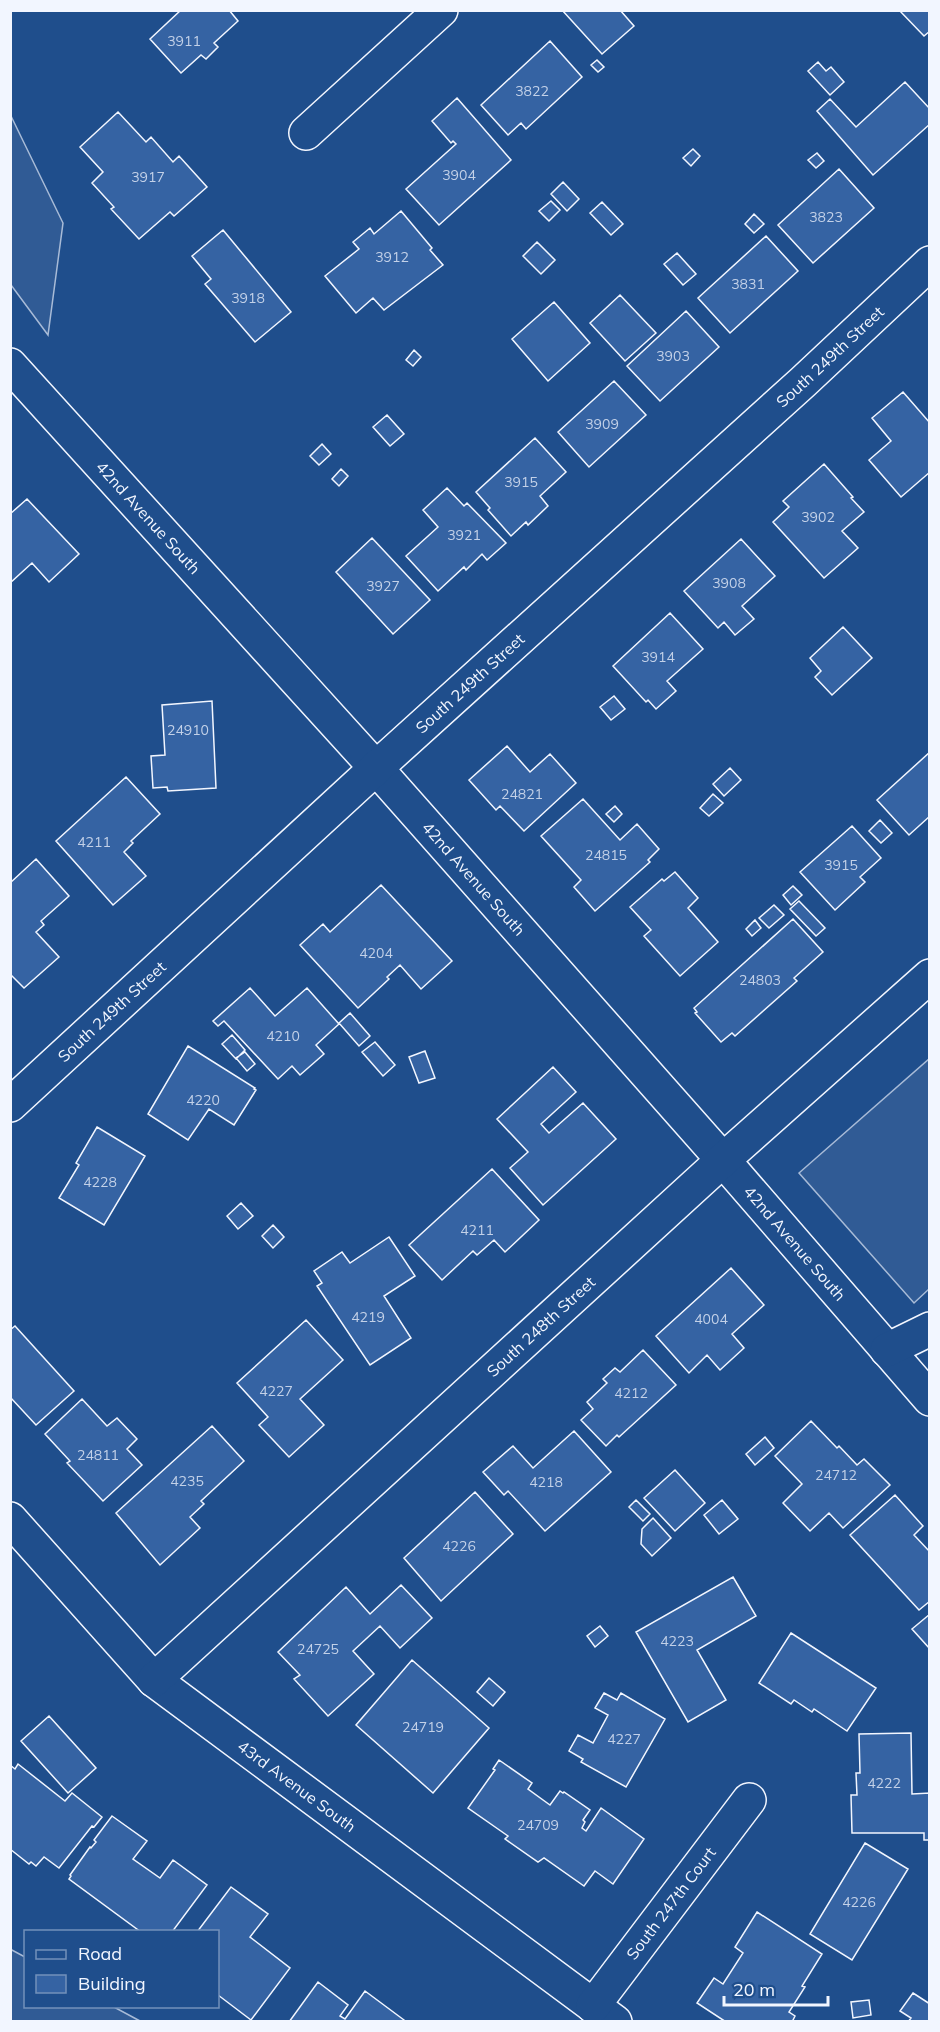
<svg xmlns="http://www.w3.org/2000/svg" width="940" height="2032" viewBox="0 0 940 2032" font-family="Mulish,sans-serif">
<rect width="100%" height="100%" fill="#1f4e8c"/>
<path fill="#305b95" stroke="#a8bbd7" stroke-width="1.5" d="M10 114 63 223 48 335 11 285Z
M929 1059V1289L914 1303 799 1173Z
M10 1949 25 1957 26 2006 114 2007 140 2021H11Z"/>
<path fill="#3563a3" stroke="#f2f6ff" stroke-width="1.5" d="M181 10H229L238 21 214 43 218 47 206 59 201 55 181 73 150 39Z
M562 10H620L634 26 602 54Z
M899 10H930V31L924 36Z
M550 41 582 77 526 129 521 123 508 135 481 105Z
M597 60 604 67 598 72 591 65Z
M818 62 826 71 831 67 844 82 830 95 808 71Z
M905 82 930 109V124L873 175 817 111 830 99 856 127Z
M457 98 511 160 439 225 406 189 456 144 453 141 451 143 432 121Z
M118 112 146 142 151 137 173 162 179 156 207 187 174 216 170 212 139 239 111 209 114 207 92 183 103 172 80 147Z
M693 149 700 156 691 166 683 158Z
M817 153 824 161 816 168 808 160Z
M839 169 874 208 813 263 778 225Z
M563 182 579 199 567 211 551 194Z
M551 201 560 210 549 221 539 211Z
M602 202 623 224 611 235 590 213Z
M401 211 432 248 430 250 443 265 384 310 373 298 356 313 325 276 359 249 353 242 370 228 374 234Z
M754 214 764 224 754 233 745 224Z
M223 230 291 312 255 342 205 284 211 279 192 256Z
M766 236 798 271 730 333 698 298Z
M537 242 555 260 541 274 523 256Z
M677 253 696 274 683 285 664 264Z
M620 295 656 333 625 361 590 323Z
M554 302 590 343 548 381 512 339Z
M686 311 719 347 660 401 627 366Z
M414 350 421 357 413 366 406 360Z
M614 381 646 415 589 467 558 432Z
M903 392 930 423V472L901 497 869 460 891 441 872 418Z
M387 415 404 434 390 446 373 427Z
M535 438 566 472 540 496 548 506 528 525 526 522 511 536 488 510 490 508 476 492Z
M322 444 331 454 319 465 310 456Z
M824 464 853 497 851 498 864 512 842 531 858 548 824 578 773 522 789 507 783 501Z
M341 469 348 476 339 486 332 479Z
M447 488 464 506 467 503 506 543 487 560 482 554 466 570 464 567 438 591 406 556 438 527 423 510Z
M27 499 79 554 49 582 32 563 10 583V514Z
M372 538 430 600 393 634 336 572Z
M741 539 775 576 742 606 754 619 735 635 724 622 718 628 684 591Z
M670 613 703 649 667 681 676 691 656 709 648 700 646 702 613 666Z
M843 627 872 658 832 695 815 677 821 671 810 658Z
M614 696 625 709 611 720 600 707Z
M212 701 216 788 168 791 167 787 153 788 151 756 165 755 162 705Z
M507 746 530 772 550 754 576 783 524 831 500 806 496 810 469 780Z
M930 752V816L909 835 877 800Z
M730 768 741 780 724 796 713 784Z
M126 777 160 814 131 841 133 843 124 852 146 876 113 905 56 841Z
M713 794 723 803 709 816 700 808Z
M583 799 620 840 637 824 659 849 648 860 650 862 595 911 574 887 581 880 541 836Z
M615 806 622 814 614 822 606 814Z
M880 820 892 833 881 843 869 831Z
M852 826 881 858 860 877 865 882 835 910 800 872Z
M36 859 69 896 41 921 44 925 36 932 59 957 24 988 10 974V883Z
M675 872 698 898 688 908 718 942 680 976 644 936 651 930 630 907 662 879 664 881Z
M381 885 452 961 421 989 400 965 387 977 389 979 358 1008 300 945 323 924 330 932Z
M793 886 802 895 791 905 783 895Z
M799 901 825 928 816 936 790 909Z
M774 905 784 915 769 928 759 918Z
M793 919 823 952 794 978 797 981 735 1036 732 1033 721 1042 695 1013 697 1012 694 1008Z
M755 920 761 928 752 936 746 929Z
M250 988 275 1016 307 988 339 1024 316 1045 324 1054 300 1075 292 1066 278 1079 224 1021 218 1026 213 1021Z
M350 1013 370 1036 359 1046 339 1023Z
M232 1035 245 1050 236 1059 222 1044Z
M375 1042 395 1065 383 1076 362 1052Z
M188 1046 255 1088 254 1089 256 1090 234 1125 209 1109 188 1140 148 1114Z
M425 1051 435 1078 419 1083 409 1057Z
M245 1052 255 1064 247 1071 236 1058Z
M553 1067 576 1092 541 1124 549 1133 583 1103 616 1139 543 1205 510 1168 528 1152 497 1119Z
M97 1127 145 1156 104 1225 59 1198 79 1165 76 1163Z
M492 1169 539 1220 505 1252 494 1240 477 1255 473 1251 442 1280 409 1245Z
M241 1203 253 1216 238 1229 227 1216Z
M273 1225 284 1237 273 1248 262 1236Z
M389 1237 415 1276 384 1296 411 1338 370 1365 317 1286 322 1283 314 1271 342 1252 350 1263Z
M731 1268 764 1305 732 1334 744 1348 720 1370 707 1355 689 1373 656 1336Z
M306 1320 343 1360 300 1399 324 1425 289 1457 259 1425 268 1417 237 1383Z
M15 1326 74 1391 36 1425 10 1397V1330Z
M643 1350 676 1385 619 1437 617 1435 606 1446 581 1420 593 1409 587 1402 607 1383 603 1379 615 1368 620 1372Z
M82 1399 107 1426 117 1418 137 1439 127 1449 142 1465 103 1501 67 1463 70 1461 45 1434Z
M811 1421 837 1448 839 1446 857 1465 864 1459 890 1485 843 1528 829 1513 810 1531 783 1503 802 1484 775 1456Z
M212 1426 244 1461 201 1501 204 1504 190 1517 200 1528 160 1565 116 1513Z
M574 1431 611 1472 545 1531 508 1491 504 1495 483 1472 513 1446 533 1468Z
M765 1437 774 1448 755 1465 746 1454Z
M675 1470 705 1503 675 1531 644 1498Z
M475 1492 513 1534 441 1601 404 1558Z
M895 1495 923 1526 914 1535 930 1552V1601L919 1610 850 1535Z
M636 1500 650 1514 643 1521 629 1507Z
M722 1500 738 1519 719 1534 704 1515Z
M653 1518 671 1538 652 1556 641 1544 642 1529Z
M733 1577 756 1616 697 1650 726 1700 688 1722 636 1632Z
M401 1585 432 1618 400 1648 380 1626 353 1651 374 1674 328 1716 294 1679 300 1675 278 1652 346 1587 370 1614Z
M930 1614V1649L912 1629Z
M600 1626 608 1636 595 1647 587 1636Z
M791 1633 876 1688 847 1731 814 1709 812 1712 794 1700 791 1704 759 1683Z
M412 1660 489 1728 433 1793 356 1725Z
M489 1678 505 1692 493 1706 477 1692Z
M604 1693 617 1700 621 1693 665 1719 626 1787 581 1762 583 1759 569 1751 578 1735 593 1743 608 1715 595 1708Z
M49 1716 96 1768 68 1793 21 1741Z
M911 1733 912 1794 930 1793V1840H924V1833H852L851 1795H857L856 1773H860L859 1734Z
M499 1760 532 1783 528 1789 550 1805 560 1791 563 1793 564 1792 590 1810 583 1820 585 1822 582 1828 586 1831 601 1808 644 1839 613 1884 595 1871 584 1886 544 1858 538 1862 505 1839 508 1836 468 1808 495 1770 493 1769Z
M18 1764 65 1801 72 1793 102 1817 94 1827 92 1826 59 1868 44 1857 36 1866 31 1862 29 1864 10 1849V1765L15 1769Z
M112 1816 147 1841 133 1859 160 1878 173 1860 207 1885 172 1932H141L69 1879 71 1876 70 1875 90 1847 91 1848 96 1842 94 1840Z
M865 1843 908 1869 852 1960 810 1934Z
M231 1887 268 1914 250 1937 290 1968 251 2020 218 1995V1932H197Z
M757 1912 822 1954 802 1986 805 1987 789 2012 795 2016 792 2022H726L697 2003 714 1978 723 1984 743 1953 735 1947Z
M318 1982 348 2005 340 2016 345 2019 365 1991 404 2020 402 2022H289Z
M913 1993 930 2004V2022H908L911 2018 900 2011Z
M869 2000 871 2015 853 2018 851 2002Z"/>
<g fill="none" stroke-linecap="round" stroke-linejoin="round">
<defs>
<g id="minor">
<path d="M306 133 441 10"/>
<path id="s1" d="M10 365 376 768 723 1160 930 1399"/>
<path id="s2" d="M10 1105 376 768 803 382 930 263"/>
<path d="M887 1350 930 1329"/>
<path id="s3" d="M10 1519 154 1680 615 2022"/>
<path id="s4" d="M154 1680 723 1160 930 976"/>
<path id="s5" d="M593 2006 749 1800"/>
</g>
</defs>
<use href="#minor" stroke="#f2f6ff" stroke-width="36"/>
<use href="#minor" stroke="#1f4e8c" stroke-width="33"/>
</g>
<g text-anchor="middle" stroke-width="4.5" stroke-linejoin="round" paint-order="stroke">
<g font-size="14" fill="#c3d1e8">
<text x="184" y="46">3911</text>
<text x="532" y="96">3822</text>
<text x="459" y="180">3904</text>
<text x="148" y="182">3917</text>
<text x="826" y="222">3823</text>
<text x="392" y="262">3912</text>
<text x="748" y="289">3831</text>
<text x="248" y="303">3918</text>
<text x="673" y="361">3903</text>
<text x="602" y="429">3909</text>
<text x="521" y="487">3915</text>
<text x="818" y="522">3902</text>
<text x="464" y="540">3921</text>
<text x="729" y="588">3908</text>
<text x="383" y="591">3927</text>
<text x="658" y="662">3914</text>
<text x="188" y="735">24910</text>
<text x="522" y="799">24821</text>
<text x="94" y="847">4211</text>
<text x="606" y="860">24815</text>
<text x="841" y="870">3915</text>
<text x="376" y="958">4204</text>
<text x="760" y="985">24803</text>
<text x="283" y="1041">4210</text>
<text x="203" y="1105">4220</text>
<text x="100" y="1187">4228</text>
<text x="477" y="1235">4211</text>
<text x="368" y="1322">4219</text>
<text x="711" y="1324">4004</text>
<text x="276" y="1396">4227</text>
<text x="631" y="1398">4212</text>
<text x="98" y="1460">24811</text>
<text x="836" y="1480">24712</text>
<text x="187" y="1486">4235</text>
<text x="546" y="1487">4218</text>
<text x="459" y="1551">4226</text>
<text x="677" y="1646">4223</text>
<text x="318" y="1654">24725</text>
<text x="423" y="1732">24719</text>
<text x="624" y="1744">4227</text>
<text x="884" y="1788">4222</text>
<text x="538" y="1830">24709</text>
<text x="859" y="1907">4226</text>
</g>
<g font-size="16" fill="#f2f6ff" stroke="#1f4e8c">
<text dy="6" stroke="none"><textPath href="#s2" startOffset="1110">South 249th Street</textPath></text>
<text dy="6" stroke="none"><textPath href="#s1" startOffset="206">42nd Avenue South</textPath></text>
<text dy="6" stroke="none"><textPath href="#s2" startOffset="624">South 249th Street</textPath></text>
<text dy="6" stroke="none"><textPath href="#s1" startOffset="692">42nd Avenue South</textPath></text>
<text dy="6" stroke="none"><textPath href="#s2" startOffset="138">South 249th Street</textPath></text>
<text dy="6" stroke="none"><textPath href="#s1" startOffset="1178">42nd Avenue South</textPath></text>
<text dy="6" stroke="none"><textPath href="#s4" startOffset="524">South 248th Street</textPath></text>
<text dy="6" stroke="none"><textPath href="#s3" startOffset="394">43rd Avenue South</textPath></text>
<text dy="6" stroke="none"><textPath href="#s5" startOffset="129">South 247th Court</textPath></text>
</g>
</g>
<rect width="940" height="2032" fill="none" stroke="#f2f6ff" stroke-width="24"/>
<rect x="24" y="1930" width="195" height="78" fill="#1f4e8c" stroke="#7391ba" stroke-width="1.5"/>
<rect x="36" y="1950" width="30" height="9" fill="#1f4e8c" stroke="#7391ba" stroke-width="1.5"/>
<text x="78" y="1960" font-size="18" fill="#f2f6ff">Road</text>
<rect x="36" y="1975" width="30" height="18" fill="#3563a3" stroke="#7391ba" stroke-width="1.5"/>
<text x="78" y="1990" font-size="18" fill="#f2f6ff">Building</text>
<path d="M724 1996v9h104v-9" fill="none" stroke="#f2f6ff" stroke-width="3"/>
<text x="733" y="1996" font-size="18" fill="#f2f6ff" stroke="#1f4e8c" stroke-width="4.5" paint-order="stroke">20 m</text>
</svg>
